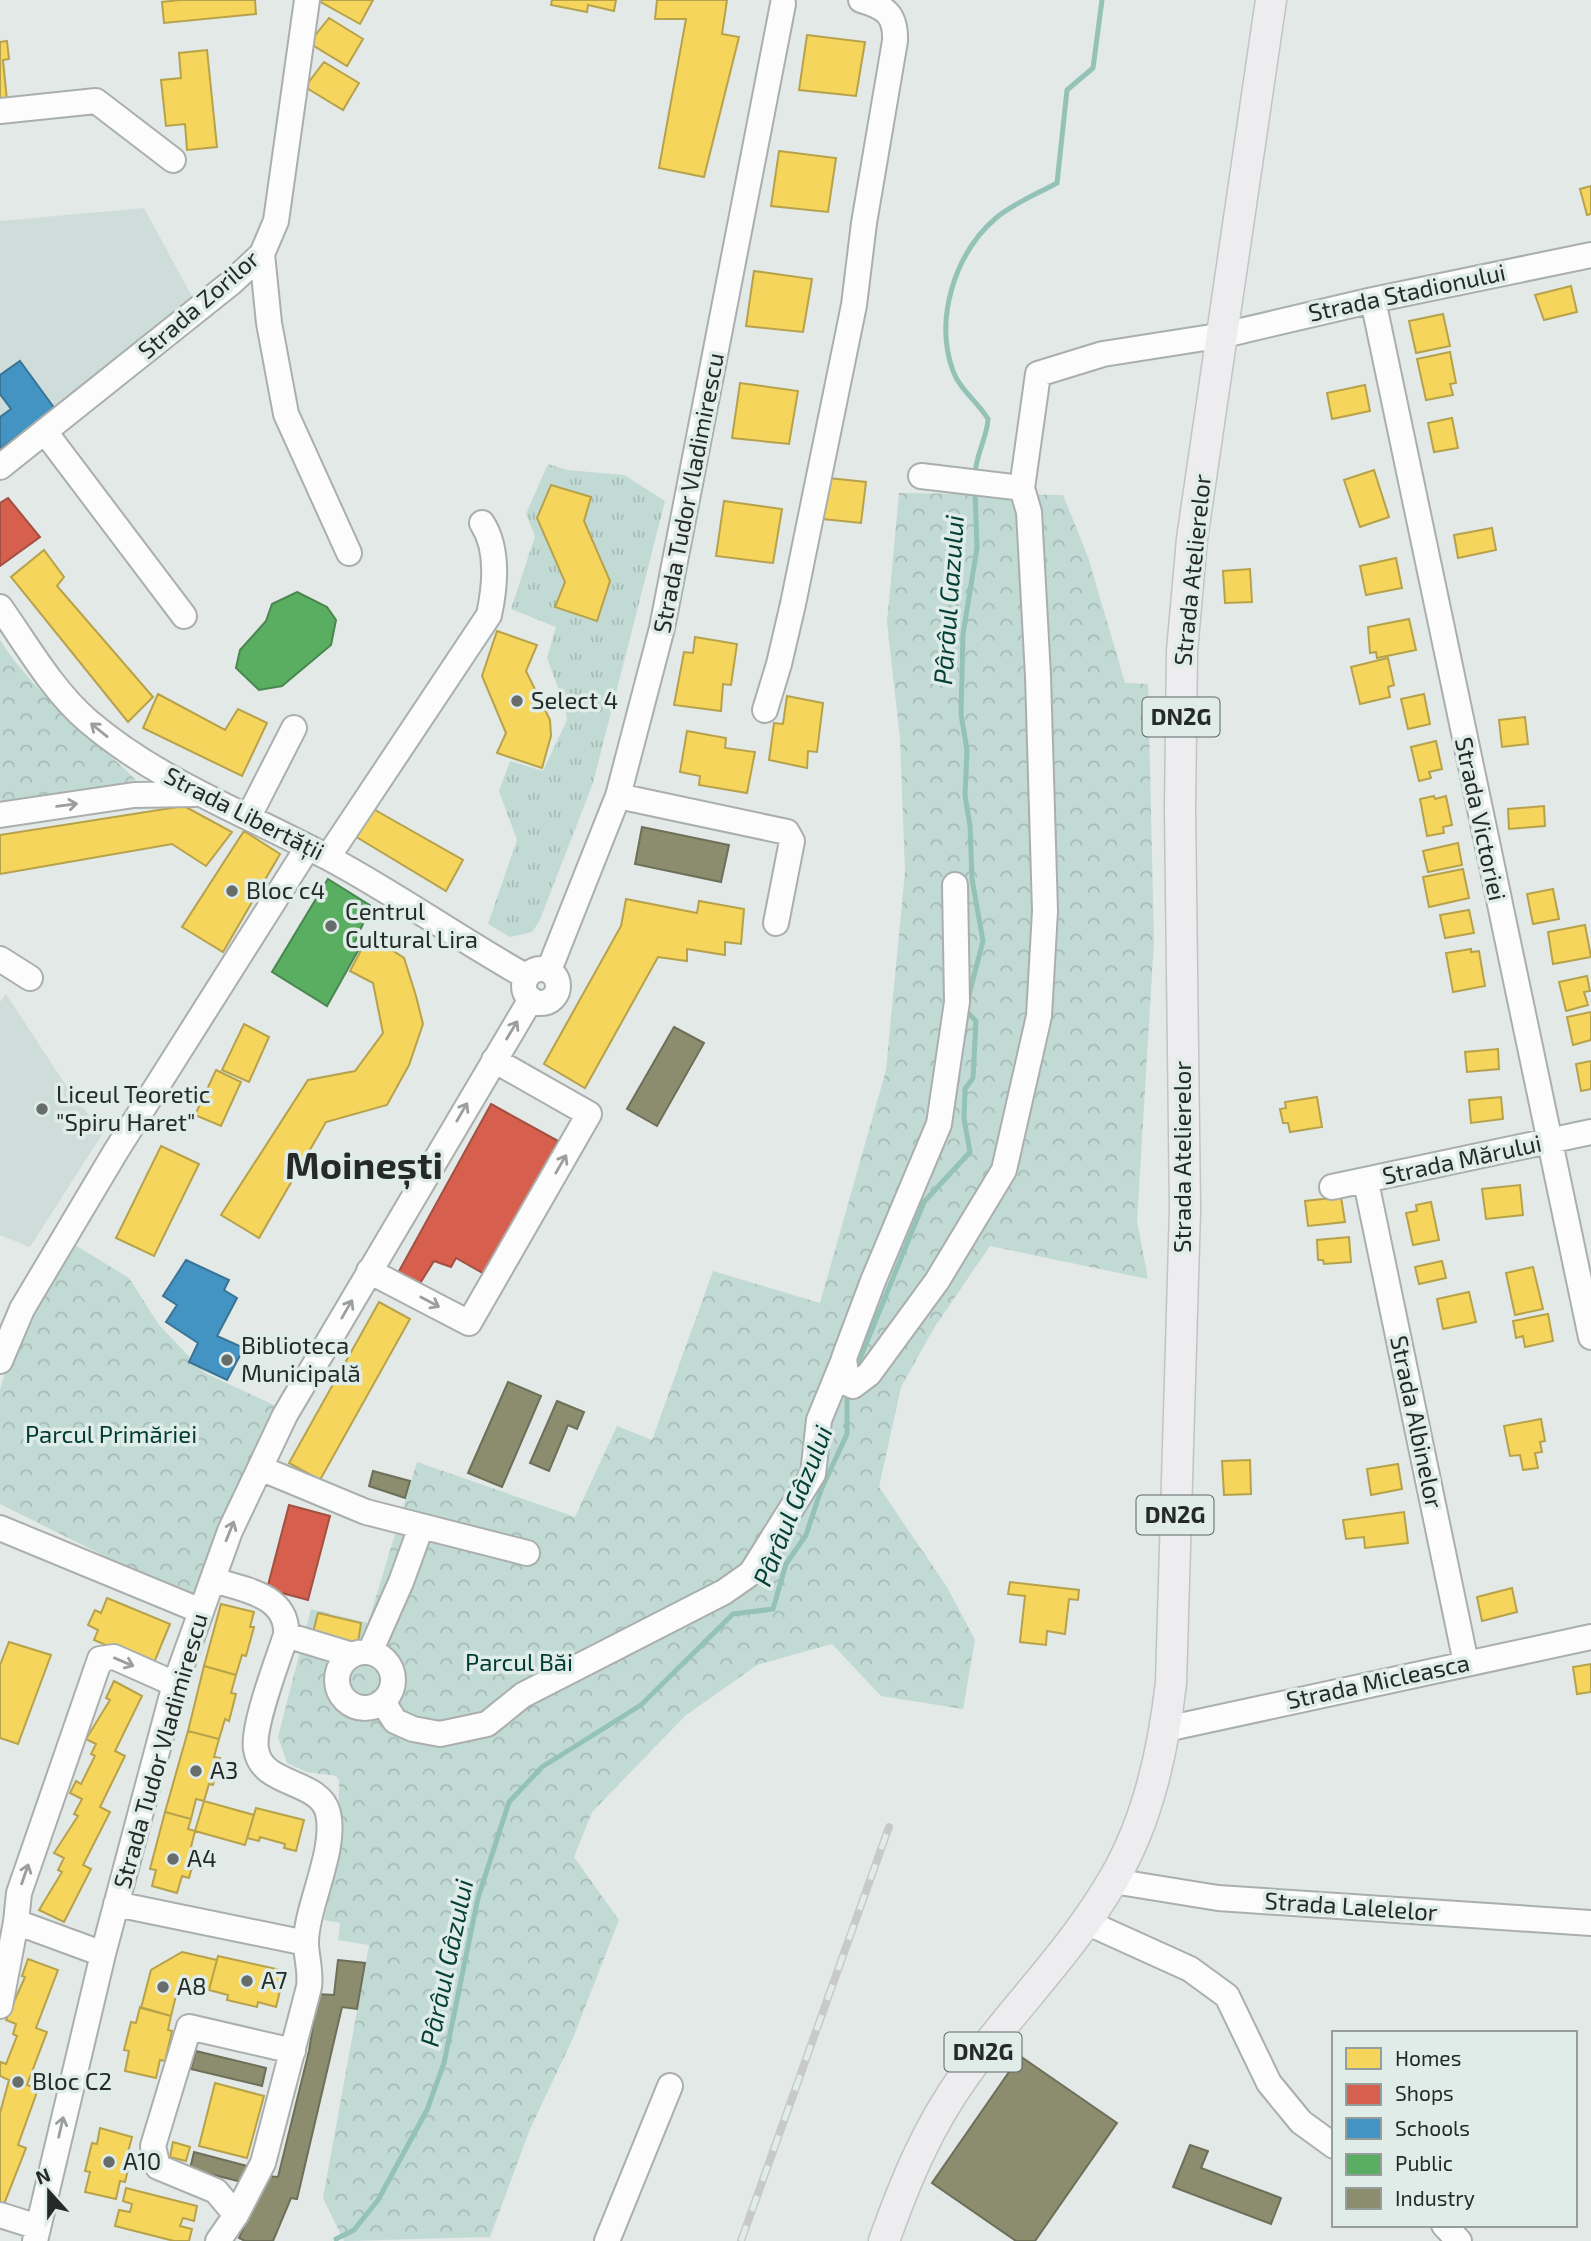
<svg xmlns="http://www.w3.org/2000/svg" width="1591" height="2241" viewBox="0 0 1591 2241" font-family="'Exo 2',sans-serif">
<defs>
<pattern id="grass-tufts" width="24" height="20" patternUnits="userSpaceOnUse" patternTransform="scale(1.75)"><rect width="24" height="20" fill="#c2dad4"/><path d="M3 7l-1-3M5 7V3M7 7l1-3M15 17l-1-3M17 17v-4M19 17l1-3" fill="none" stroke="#a7bbb6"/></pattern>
<pattern id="park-crowns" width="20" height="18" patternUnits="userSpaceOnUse" patternTransform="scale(1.75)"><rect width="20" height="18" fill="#c2dad4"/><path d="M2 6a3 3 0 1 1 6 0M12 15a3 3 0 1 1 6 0" fill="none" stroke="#a7bbb6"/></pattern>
</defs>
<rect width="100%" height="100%" fill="#e2e9e7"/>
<path fill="#ceddd9" d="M144 208 196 304 0 457V221Z
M6 994 65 1084 103 1133 30 1247 0 1235V1002Z"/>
<path fill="url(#grass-tufts)" d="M548 464 567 470 624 475 665 501 593 783 539 922 532 932 510 937 488 924 517 840 499 791 510 761 543 771 567 720 565 706 547 658 556 627 511 609 535 536 526 514Z"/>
<path fill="url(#park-crowns)" d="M899 493 1063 495 1088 557 1125 683 1148 684 1154 941 1137 1221 1148 1279 990 1246 934 1328 901 1387 879 1487 947 1587 975 1640 963 1709 881 1696 832 1644 757 1665 685 1716 592 1812 574 1857 619 1920 573 2038 530 2129 490 2237 344 2241 323 2198 369 1945 338 1940 340 1923 324 1920 338 1855 339 1781 336 1776 307 1772 287 1763 278 1737 311 1609 368 1623 417 1462 575 1517 617 1426 652 1440 713 1271 820 1303 886 1070 905 872 900 738 887 622Z
M0 640C35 695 90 735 136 780L0 810Z
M70 1242 129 1278 159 1325 205 1373 280 1408 197 1602 0 1504V1390L14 1342Z"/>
<path fill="#f6d55c" stroke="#b7a24c" stroke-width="2" d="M180 0H255L256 14 164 23 162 2Z
M317 0H373L360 24Z
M552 0H616L614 11 588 5 587 12 551 5Z
M657 0H727L722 34 739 37 704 177 659 168 686 19H655Z
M329 18 363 39 347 66 309 43Z
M807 35 865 42 856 96 799 90Z
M7 41 9 59 3 60 7 101H0V42Z
M207 50 217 147 187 150 185 124 166 126 161 80 181 78 179 53Z
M324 62 359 83 343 110 305 87Z
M779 151 836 158 828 212 771 206Z
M1591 186V214L1587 215 1580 189Z
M754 271 812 279 803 332 746 326Z
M1571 286 1577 312 1544 320 1535 295Z
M1443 314 1450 346 1416 353 1409 321Z
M1450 352 1456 383 1450 384 1453 395 1426 400 1417 359Z
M740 383 798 391 789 444 732 438Z
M1365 385 1370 411 1332 419 1327 393Z
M1452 418 1458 448 1434 452 1428 423Z
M1374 470 1389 517 1360 527 1344 480Z
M819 477 866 482 861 523 813 518Z
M551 485 591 497 584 521 610 581 597 621 555 607 565 582 537 518Z
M724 501 782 509 773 563 716 556Z
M1492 528 1496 550 1458 558 1454 535Z
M44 550 64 577 57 586 153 697 128 722 11 577Z
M1396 558 1402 588 1366 595 1360 566Z
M1250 569 1252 602 1225 603 1223 571Z
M1409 619 1416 650 1377 658 1376 652 1370 653 1368 627Z
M497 631 537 645 526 671 550 720 551 736 542 768 497 753 506 733 482 676Z
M695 637 737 644 731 685 723 684 721 711 674 705 684 652 693 653Z
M1388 658 1394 685 1388 687 1390 697 1360 704 1351 667Z
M158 694 225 730 238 709 267 723 242 776 143 728Z
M1424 694 1430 724 1408 729 1401 699Z
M787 696 823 703 817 752 808 751 807 768 769 760 774 723 783 724Z
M1525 717 1528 744 1502 747 1499 720Z
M687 731 726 738 725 748 755 752 747 793 699 785 700 776 680 772Z
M1436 741 1442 769 1429 772 1431 778 1419 781 1411 747Z
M1434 796 1435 799 1446 796 1452 825 1443 827 1444 833 1427 836 1420 799Z
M184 806 232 832 206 866 172 844 0 874V835Z
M368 806 463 860 446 891 353 835Z
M1544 806 1545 826 1509 829 1508 809Z
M244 831 280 854 223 952 182 927Z
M1458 843 1462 865 1428 872 1423 851Z
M1463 869 1469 898 1429 907 1423 877Z
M1553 889 1559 919 1533 924 1527 894Z
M626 899 697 913 699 901 744 909 741 944 725 942V955L687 949V961L658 957 585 1088 544 1064 621 926Z
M1469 910 1474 933 1445 938 1440 915Z
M1585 925 1591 957 1553 964 1548 932Z
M369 935 404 958 416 996 423 1024 409 1065 387 1105 326 1122 259 1238 221 1215 308 1080 355 1071 383 1033 373 983 350 971Z
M1471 949V952L1479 951 1485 986 1453 992 1446 953Z
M1587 976 1590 991 1584 992 1588 1005 1566 1011 1559 982Z
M1591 1012V1040L1573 1045 1567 1017Z
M244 1024 269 1037 249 1082 222 1070Z
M1498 1049 1499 1069 1467 1072 1465 1052Z
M1591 1061V1089L1581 1091 1576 1064Z
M216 1070 241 1082 221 1126 195 1115Z
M1317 1097 1322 1127 1290 1132 1288 1123H1283L1280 1109 1286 1108 1285 1102Z
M1501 1097 1503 1119 1471 1123 1469 1100Z
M161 1146 199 1164 154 1256 116 1238Z
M1520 1185 1523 1215 1486 1219 1482 1189Z
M1341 1197 1345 1222 1308 1226 1305 1201Z
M1431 1202 1439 1240 1413 1245 1406 1213 1417 1211 1416 1205Z
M1349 1237 1351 1262 1324 1264 1323 1260H1318L1317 1240Z
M1442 1261 1446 1278 1419 1284 1415 1267Z
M1533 1267 1543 1309 1515 1315 1506 1273Z
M1469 1292 1476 1322 1443 1329 1437 1299Z
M379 1302 410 1319 320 1480 289 1463Z
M1548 1314 1553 1341 1525 1347 1523 1336 1516 1338 1513 1321Z
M1541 1419 1545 1441 1540 1442 1542 1452 1535 1453 1538 1468 1523 1470 1520 1455 1510 1456 1504 1426Z
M1250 1460 1251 1494 1224 1495 1222 1461Z
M1398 1464 1402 1489 1371 1495 1367 1469Z
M1404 1512 1408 1543 1365 1548 1364 1537 1346 1539 1343 1520Z
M1010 1582 1079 1590 1078 1600 1069 1599 1065 1634 1047 1631 1046 1645 1020 1642 1025 1596 1008 1594Z
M1512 1588 1517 1612 1482 1621 1477 1597Z
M107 1598 170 1624 153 1665 94 1640 98 1630 88 1625 95 1610 101 1613Z
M221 1604 254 1612 250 1627H254L246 1656 242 1655 236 1675 204 1666Z
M318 1613 361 1623 358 1643 313 1632Z
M9 1642 51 1655 18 1744 0 1738V1665Z
M1591 1664V1692L1577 1694 1573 1667Z
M204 1666 236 1675 231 1693 236 1694 229 1721 225 1719 219 1739 188 1731Z
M114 1681 142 1696 115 1751 125 1756 100 1807 110 1812 83 1865 91 1869 64 1922 39 1910 62 1872 58 1870 64 1858 54 1853 78 1816 74 1814 82 1799 70 1793 76 1781 81 1784 95 1756 91 1754 96 1744 86 1739 110 1700 106 1698Z
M188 1731 219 1739 214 1757 220 1758 213 1785 209 1784 204 1801 196 1799 191 1819 165 1812Z
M204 1801 254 1815 245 1845 195 1831Z
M256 1808 304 1820 296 1851 284 1848 285 1844 260 1837 259 1841 247 1838Z
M165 1812 191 1819 188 1829 195 1831 191 1847 197 1849 189 1878 182 1876 177 1893 152 1886 156 1870 150 1869Z
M182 1952 217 1960 209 1990 179 1983 171 2016 141 2008 151 1970Z
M218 1956 285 1971 276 2007 258 2002 257 2007 227 2000 228 1995 209 1990Z
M28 1959 58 1970 36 2028 47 2032 27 2085 38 2089 18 2145 26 2148 4 2204 0 2202V2113L9 2080 0 2076V2065L1 2062 6 2064 17 2036 13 2034 16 2024 6 2020 25 1977 22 1976Z
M140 2007 171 2016 168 2030 172 2031 165 2061 160 2060 156 2078 125 2071 129 2051 124 2050 131 2022 136 2023Z
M215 2083 264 2096 247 2158 199 2146Z
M100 2128 132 2137 128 2152 132 2153 125 2182 120 2181 116 2199 85 2192 90 2172 85 2171 92 2143 97 2144Z
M173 2142 190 2147 186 2161 170 2157Z
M126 2188 197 2206 194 2221 183 2218 180 2226 192 2229 189 2241H174L115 2226 119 2210 130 2212 132 2204 123 2201Z"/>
<path fill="#d6604d" stroke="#a15042" stroke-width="2" d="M8 498 40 537 0 566V503Z
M491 1104 558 1141 488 1276 456 1258 451 1267 434 1261 419 1285 398 1273Z
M289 1505 330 1516 308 1600 267 1589Z"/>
<path fill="#4393c3" stroke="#3a7494" stroke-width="2" d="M20 361 55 409 0 449V417L11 409 0 394V375Z
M186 1260 229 1280 224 1290 237 1298 217 1336 244 1348 227 1380 189 1362 198 1343 166 1322 177 1305 163 1296Z"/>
<path fill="#5aae61" stroke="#4a8650" stroke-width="2" d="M297 592 327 607 336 620 331 645 282 686 259 690 236 668 240 650 266 621 272 604Z
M328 879 371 906 353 946 359 949 327 1006 272 972Z"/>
<path fill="#8c8c6e" stroke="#6d6f59" stroke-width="2" d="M642 827 729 845 721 882 635 864Z
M674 1027 704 1043 657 1126 627 1109Z
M508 1382 541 1396 502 1487 468 1473Z
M557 1401 584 1412 577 1429 568 1425 549 1471 530 1463Z
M373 1471 410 1481 405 1498 369 1486Z
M338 1960 365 1963 357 2009 342 2007 297 2199 291 2198 273 2241H245L239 2238 267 2176 278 2177 309 2051 318 1994 334 1995Z
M196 2051 266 2068 262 2086 191 2069Z
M1020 2056 1117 2123 1035 2241H1016L932 2183Z
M1190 2145 1208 2151 1201 2168 1281 2198 1271 2224 1173 2187Z
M194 2152 247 2166 242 2182 190 2169Z"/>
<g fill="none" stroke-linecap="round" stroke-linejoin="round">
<path stroke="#94c2b7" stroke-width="5" d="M975 476C975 455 987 439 988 419 978 402 960 390 953 371 934 319 955 253 996 218 1014 203 1037 194 1057 183L1067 90 1093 68 1102 0
M855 1371 924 1202 970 1152 964 1119 965 1089 973 1078 976 1021 965 1010 983 941 972 879 970 826 965 795 967 750 961 714 963 634 977 548 975 489
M336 2239 354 2230 378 2200 427 2110 444 2063 478 1898 509 1802 542 1767 641 1705 733 1614 773 1609 786 1564 806 1535 821 1490 847 1434V1390"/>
<defs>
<path id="minor" d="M0 111 96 101 173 160
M262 254 269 323 286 414 349 553
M1373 300 1591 1337
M45 432 184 616
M0 467 232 282 262 254 276 221 307 0
M921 476 1022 488
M0 607C27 645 52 690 88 721 158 781 245 813 327 857 395 893 459 939 527 977
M765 710 779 664 793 604 854 305 864 223 895 41C896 14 885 7 861 0
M618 796 787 832 792 841 776 923
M0 815 134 795 194 794
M249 816 294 728
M328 857 489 615C495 587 499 549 482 523
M955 885 957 1002 939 1124 873 1281 844 1358 847 1383 853 1386 869 1374 937 1281 1004 1170 1039 1016 1045 911 1038 676 1029 512 1022 488 1038 374 1103 354 1224 335 1373 300 1591 255
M0 959 30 978
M524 986a17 17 0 1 1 34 0a17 17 0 1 1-34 0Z
M549 970 618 796 662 628 783 4
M1366 1182 1466 1663
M1332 1187 1591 1132
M369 1271 469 1323 589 1114 494 1060
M0 1361 22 1309 116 1151 308 847
M260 1468 366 1512 527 1553
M0 1528 201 1611
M213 1580C242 1589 289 1595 286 1635 278 1660 252 1726 256 1749 261 1787 320 1779 328 1813 337 1851 305 1908 306 1945 307 1960 311 1972 309 1987L263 2163 236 2215 218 2241
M286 1635 352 1655
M337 1680a28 28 0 1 1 56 0a28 28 0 1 1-56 0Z
M370 1652 401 1582 421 1527
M383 1702 395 1721 413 1729 440 1734 487 1724 523 1695 724 1592 751 1573 813 1474 819 1420 844 1359
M1166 1729 1591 1637
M1113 1881 1218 1898 1591 1923
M116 1904 306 1943
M1084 1921 1190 1969 1227 1996 1269 2083 1301 2122 1334 2146
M103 1954 16 1922 19 1893 100 1659 114 1657 175 1684
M0 2006 16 1922
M0 2215 38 2227
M236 2215 216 2191 158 2167 153 2146 189 2027 293 2051
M1444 2225 1459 2241
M35 2241 103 1954 175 1684 230 1531 285 1415 531 999
M607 2241 670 2086"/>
<path id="major" d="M884 2241C905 2182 928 2126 965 2075 1012 2009 1072 1951 1113 1880 1148 1821 1163 1751 1171 1683L1185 1210 1180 809 1182 651 1192 539 1271 0"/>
</defs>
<use href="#minor" stroke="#aaafae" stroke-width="28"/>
<use href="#major" stroke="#c1c4c3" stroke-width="33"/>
<use href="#minor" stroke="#fbfcfb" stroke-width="24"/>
<use href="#major" stroke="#edecef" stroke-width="30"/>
<defs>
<path id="rail" d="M741 2241 889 1827"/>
</defs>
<use href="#rail" stroke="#c8cac9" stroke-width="8"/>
<use href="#rail" stroke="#dfece8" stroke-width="5" stroke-dasharray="16" stroke-linecap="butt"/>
</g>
<defs><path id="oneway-shaft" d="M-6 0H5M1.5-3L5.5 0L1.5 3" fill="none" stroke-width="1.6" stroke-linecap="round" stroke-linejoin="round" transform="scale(1.75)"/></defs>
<g stroke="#9b9e9c">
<use href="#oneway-shaft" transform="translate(99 730) rotate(-141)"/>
<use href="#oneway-shaft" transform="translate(67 805) rotate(-8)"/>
<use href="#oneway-shaft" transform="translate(512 1030) rotate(-59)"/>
<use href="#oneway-shaft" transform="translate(462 1112) rotate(-60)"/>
<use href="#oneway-shaft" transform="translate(561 1164) rotate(-60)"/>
<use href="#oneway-shaft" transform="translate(430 1302) rotate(28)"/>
<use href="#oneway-shaft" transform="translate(347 1309) rotate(-60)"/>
<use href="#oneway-shaft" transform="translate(230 1531) rotate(-68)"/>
<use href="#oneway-shaft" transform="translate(124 1662) rotate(23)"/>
<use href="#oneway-shaft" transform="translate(25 1874) rotate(-71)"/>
<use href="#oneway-shaft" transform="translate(61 2127) rotate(-77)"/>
</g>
<g fill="#676d6b" stroke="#dfece8" stroke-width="2.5">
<circle cx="517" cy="701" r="7"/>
<circle cx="232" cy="891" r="7"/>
<circle cx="331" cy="926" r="7"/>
<circle cx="42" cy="1109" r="7"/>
<circle cx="227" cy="1360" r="7"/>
<circle cx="196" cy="1771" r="7"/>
<circle cx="173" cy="1859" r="7"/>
<circle cx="247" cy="1981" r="7"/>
<circle cx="163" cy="1987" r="7"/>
<circle cx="18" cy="2082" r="7"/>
<circle cx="109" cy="2162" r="7"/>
</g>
<g text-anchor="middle" stroke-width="7" stroke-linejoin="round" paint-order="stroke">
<g fill="#dfece8" stroke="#5d6462" stroke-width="2">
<rect x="1142.5" y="697.5" width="77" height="39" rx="5"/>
<rect x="1136.5" y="1495.5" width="77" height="39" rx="5"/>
<rect x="944.5" y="2032.5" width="77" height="39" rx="5"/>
</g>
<g font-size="23" font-weight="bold" fill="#252a28">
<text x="1181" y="725">DN2G</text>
<text x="1175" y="1523">DN2G</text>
<text x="983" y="2060">DN2G</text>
</g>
<g font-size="24" fill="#252a28" stroke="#dfece8">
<text transform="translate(1407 293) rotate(-12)" y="8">Strada Stadionului</text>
<text transform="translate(199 305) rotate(-41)" y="8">Strada Zorilor</text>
<text transform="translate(689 493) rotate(-79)" y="8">Strada Tudor Vladimirescu</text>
<text transform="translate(1193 570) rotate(-84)" y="8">Strada Atelierelor</text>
<text transform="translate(244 814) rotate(27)" y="8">Strada Libertății</text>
<text transform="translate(1480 819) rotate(78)" y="8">Strada Victoriei</text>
<text transform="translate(1183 1157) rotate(-90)" y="8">Strada Atelierelor</text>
<text transform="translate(1462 1160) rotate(-12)" y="8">Strada Mărului</text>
<text transform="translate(1416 1422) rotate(78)" y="8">Strada Albinelor</text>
<text transform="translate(1378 1682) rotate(-12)" y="8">Strada Micleasca</text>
<text transform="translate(161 1751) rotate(-74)" y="8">Strada Tudor Vladimirescu</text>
<text transform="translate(1351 1907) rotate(4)" y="8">Strada Lalelelor</text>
</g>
<g font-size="24" fill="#252a28" stroke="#dfece8" text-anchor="start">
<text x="531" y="709">Select 4</text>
<text x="246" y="899">Bloc c4</text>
<text x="345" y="920">Centrul<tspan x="345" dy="28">Cultural Lira</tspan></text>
<text x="56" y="1103">Liceul Teoretic<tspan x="56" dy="28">"Spiru Haret"</tspan></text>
<text x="241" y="1354">Biblioteca<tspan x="241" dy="28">Municipală</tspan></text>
<text x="210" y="1779">A3</text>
<text x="187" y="1867">A4</text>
<text x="261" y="1989">A7</text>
<text x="177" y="1995">A8</text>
<text x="32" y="2090">Bloc C2</text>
<text x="123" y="2170">A10</text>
</g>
<g font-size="24" fill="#003b31" stroke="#dfece8">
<text x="111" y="1443">Parcul Primăriei</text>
<text x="519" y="1671">Parcul Băi</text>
</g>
<g font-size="26" font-style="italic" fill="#054037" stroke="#dfece8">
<text transform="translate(949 600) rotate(-86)" y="9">Pârâul Gazului</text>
<text transform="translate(793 1506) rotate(-68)" y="9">Pârâul Gâzului</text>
<text transform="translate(447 1963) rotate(-78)" y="9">Pârâul Gâzului</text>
</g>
<g font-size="38" font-weight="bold" fill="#252a28" stroke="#dfece8">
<text x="364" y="1179">Moinești</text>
</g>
</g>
<rect x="1332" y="2031" width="245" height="196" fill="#dfece8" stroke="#959e9b" stroke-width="2"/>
<rect x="1346" y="2048" width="35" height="21" fill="#f6d55c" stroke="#959e9b" stroke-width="2"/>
<text x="1395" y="2066" font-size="21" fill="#252a28">Homes</text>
<rect x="1346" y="2084" width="35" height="21" fill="#d6604d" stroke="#959e9b" stroke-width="2"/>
<text x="1395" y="2101" font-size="21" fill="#252a28">Shops</text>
<rect x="1346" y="2118" width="35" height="21" fill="#4393c3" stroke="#959e9b" stroke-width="2"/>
<text x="1395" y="2136" font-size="21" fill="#252a28">Schools</text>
<rect x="1346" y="2154" width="35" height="21" fill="#5aae61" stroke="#959e9b" stroke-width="2"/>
<text x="1395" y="2171" font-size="21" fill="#252a28">Public</text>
<rect x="1346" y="2188" width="35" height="21" fill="#8c8c6e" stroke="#959e9b" stroke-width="2"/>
<text x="1395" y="2206" font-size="21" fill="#252a28">Industry</text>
<g transform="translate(49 2192) rotate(339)" stroke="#dfece8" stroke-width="5" paint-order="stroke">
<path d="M0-5L12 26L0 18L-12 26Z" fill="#252a28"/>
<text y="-10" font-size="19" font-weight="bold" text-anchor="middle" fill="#252a28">N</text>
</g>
</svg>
